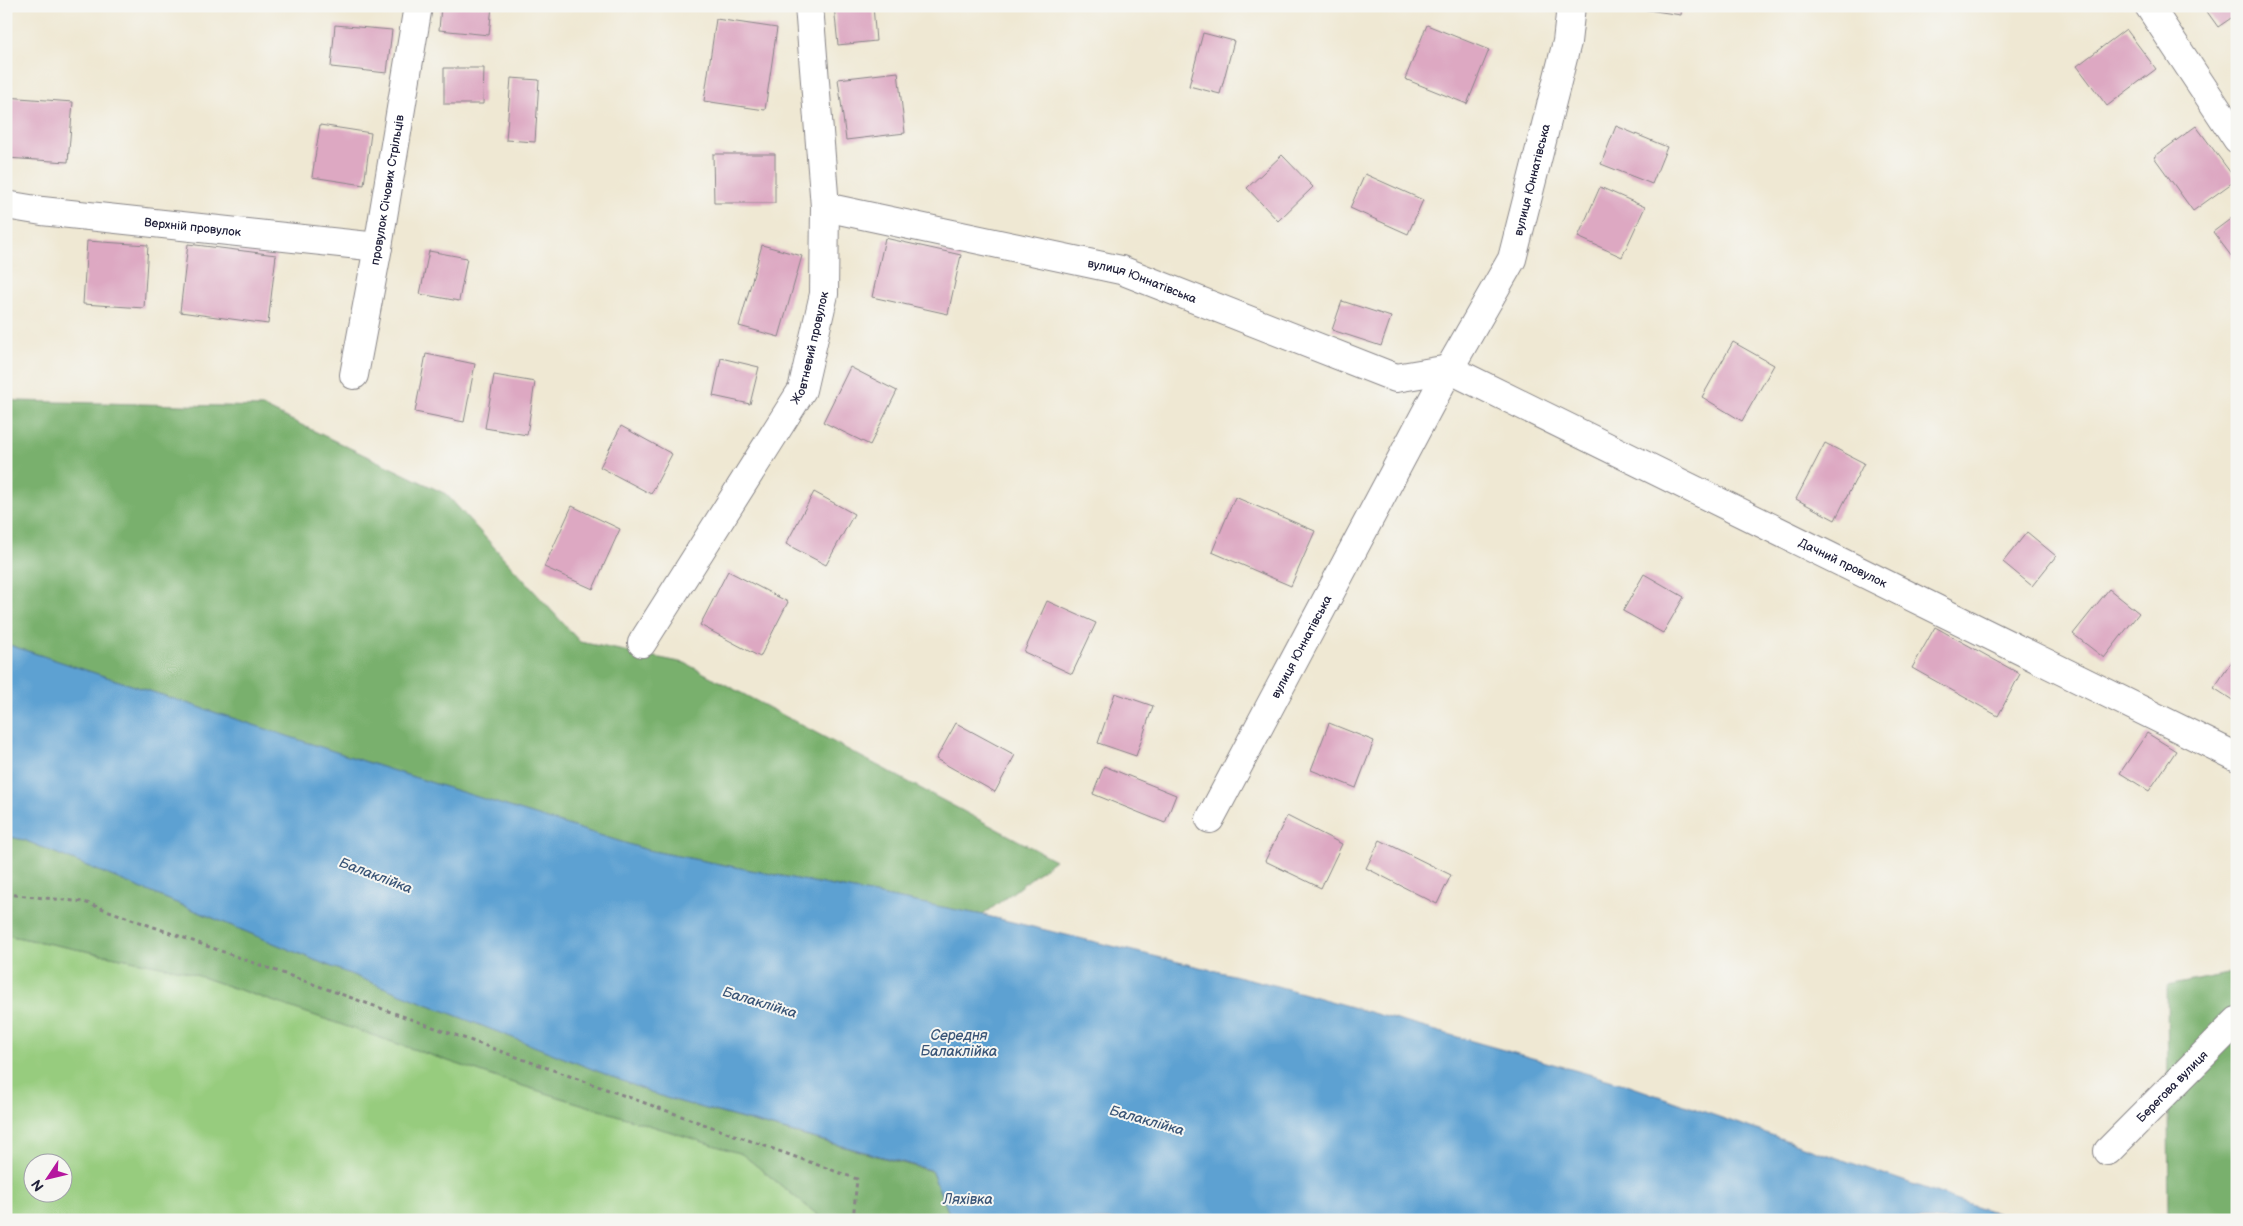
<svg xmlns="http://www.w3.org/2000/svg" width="2243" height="1226" viewBox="0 0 2243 1226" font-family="'Balsamiq Sans',sans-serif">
<rect width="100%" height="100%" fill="#f6f6f2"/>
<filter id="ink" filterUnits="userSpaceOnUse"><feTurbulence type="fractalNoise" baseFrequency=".02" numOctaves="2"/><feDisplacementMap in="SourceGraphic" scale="10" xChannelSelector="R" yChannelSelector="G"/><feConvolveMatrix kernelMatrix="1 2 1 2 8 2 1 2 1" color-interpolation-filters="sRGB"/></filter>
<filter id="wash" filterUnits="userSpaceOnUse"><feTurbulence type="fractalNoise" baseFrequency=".0096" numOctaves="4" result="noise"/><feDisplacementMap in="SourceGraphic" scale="20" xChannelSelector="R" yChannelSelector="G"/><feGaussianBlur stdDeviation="1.12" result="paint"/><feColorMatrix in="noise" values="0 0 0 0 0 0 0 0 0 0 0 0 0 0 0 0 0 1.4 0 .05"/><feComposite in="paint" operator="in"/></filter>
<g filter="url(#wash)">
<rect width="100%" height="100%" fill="#efe8d3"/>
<path fill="#97cc7e" stroke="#5c775c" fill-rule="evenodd" d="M6 935 181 970 507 1081 742 1154 824 1220H6ZM32 1164H62V1194H32Z"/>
<path fill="#79b06d" stroke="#4e6954" d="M6 399 18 401 264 407 446 494 580 642 685 663 1055 860 983 915 647 850 391 770 6 644Z
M6 836 24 840 317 961 666 1098 931 1171 952 1220H824L742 1154 507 1081 181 970 6 935Z
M2237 972V1220H2169L2167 986Z"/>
<path fill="#5da1d2" stroke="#406286" d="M6 644 391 770 647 850 983 915 1270 984 1624 1084 2016 1220H952L931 1170 666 1098 317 961 24 840 6 836Z"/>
<g id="blocks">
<path fill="#dda8c2" d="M441 6H492L489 35 439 30Z
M834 6H873L876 41 838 45Z
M1622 6H1682L1681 15Z
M2203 6H2237V14L2218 27Z
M716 19 777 28 765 110 704 101Z
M335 25 392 30 387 73 331 67Z
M1427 25 1489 50 1467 104 1405 79Z
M2126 29 2156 69 2107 106 2077 66Z
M1203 33 1234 41 1220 94 1189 86Z
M444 68H484L483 104H444Z
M898 72 905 133 846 140 838 79Z
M511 78 539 80 535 142 506 140Z
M6 97 73 102 68 162 6 158Z
M320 125 371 133 364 185 312 177Z
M1616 126 1667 147 1652 184 1601 164Z
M2196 126 2236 180 2193 211 2154 157Z
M713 154H775V203H714Z
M1282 155 1313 187 1278 221 1247 188Z
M1365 174 1423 200 1408 234 1350 208Z
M1600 187 1645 207 1622 257 1578 237Z
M2237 214V260L2235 261 2213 232Z
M885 238 961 255 948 314 872 297Z
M87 241 148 245 144 308 83 304Z
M188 244 276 255 268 324 180 312Z
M762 245 802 256 779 337 739 326Z
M429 251 467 258 459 301 420 294Z
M1342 301 1391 317 1381 346 1332 330Z
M1733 342 1774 365 1742 421 1702 397Z
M426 354 475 364 464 422 415 412Z
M721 358 759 367 750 404 713 396Z
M850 367 897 391 870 445 823 422Z
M494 375 535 382 527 435 485 428Z
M621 426 672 454 651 494 600 467Z
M1825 443 1864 463 1835 520 1796 499Z
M814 492 854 514 826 565 786 544Z
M1235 497 1315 531 1291 586 1212 552Z
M572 506 620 529 593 589 544 567Z
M2027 532 2056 556 2032 586 2003 562Z
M728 571 788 602 760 657 700 625Z
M1644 574 1684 597 1663 633 1623 611Z
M2109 589 2139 613 2104 658 2073 634Z
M1047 601 1096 623 1072 674 1024 652Z
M1935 627 2020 674 1998 716 1912 668Z
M2237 654V703L2214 688Z
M1115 693 1153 706 1136 756 1098 743Z
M956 723 1015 755 995 792 936 759Z
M1329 723 1374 741 1356 788 1311 770Z
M2147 733 2176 751 2149 791 2120 773Z
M1104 766 1176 795 1165 823 1093 794Z
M1287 816 1342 844 1321 888 1265 861Z
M1380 840 1451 875 1437 904 1366 868Z"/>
</g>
</g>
<g filter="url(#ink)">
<use href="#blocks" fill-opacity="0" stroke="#888587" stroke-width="1"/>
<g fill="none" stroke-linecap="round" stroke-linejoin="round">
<defs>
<g id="minor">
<path d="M2149 6 2237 139"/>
<path id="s1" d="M6 205 42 211 378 247"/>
<path id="s2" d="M825 207 1121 270 1396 378 1449 369"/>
<path id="s3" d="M1449 369 2237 757"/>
<path id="s4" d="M354 375 378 247 418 6"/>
<path id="s5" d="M642 643 802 390 824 294 825 207 809 6"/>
<path id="s6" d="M1210 819 1449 369 1512 259 1567 42 1571 6"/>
<path id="s7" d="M2108 1151 2237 1021"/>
</g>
</defs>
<use href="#minor" stroke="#888587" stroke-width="30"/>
<path stroke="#888587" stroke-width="3" stroke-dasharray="4 4" stroke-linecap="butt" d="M6 894 84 902 857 1179 853 1220"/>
<use href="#minor" stroke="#fff" stroke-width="28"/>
</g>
</g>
<g text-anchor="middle" stroke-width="4" stroke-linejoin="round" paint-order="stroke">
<g font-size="12" fill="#22223b" stroke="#f6f6f2">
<text dy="4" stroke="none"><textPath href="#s6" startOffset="718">вулиця Юннатівська</textPath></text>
<text dy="4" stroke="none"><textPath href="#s4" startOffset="188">провулок Січових Стрільців</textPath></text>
<text dy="4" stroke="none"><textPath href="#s1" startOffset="188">Верхній провулок</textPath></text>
<text dy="4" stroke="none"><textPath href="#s2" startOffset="326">вулиця Юннатівська</textPath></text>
<text dy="4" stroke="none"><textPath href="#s5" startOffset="342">Жовтневий провулок</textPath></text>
<text dy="4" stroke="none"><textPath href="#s3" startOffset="439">Дачний провулок</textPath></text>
<text dy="4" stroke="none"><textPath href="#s6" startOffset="195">вулиця Юннатівська</textPath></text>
<text dy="4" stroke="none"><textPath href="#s7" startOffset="91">Берегова вулиця</textPath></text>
</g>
<g font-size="14" font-style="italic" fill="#3a5577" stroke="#f6f6f2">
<text transform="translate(376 875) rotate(21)" y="5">Балаклійка</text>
<text transform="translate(760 1002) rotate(17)" y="5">Балаклійка</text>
<text x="959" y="1040">Середня<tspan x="959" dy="16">Балаклійка</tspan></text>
<text transform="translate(1147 1120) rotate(16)" y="5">Балаклійка</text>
<text x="968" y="1204">Ляхівка</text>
</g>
</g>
<rect width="2243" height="1226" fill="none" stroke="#f6f6f2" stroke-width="25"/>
<g transform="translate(48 1178) rotate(235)"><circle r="24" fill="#f6f6f2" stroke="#a1a1a9"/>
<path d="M0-4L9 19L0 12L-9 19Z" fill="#b5179e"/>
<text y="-8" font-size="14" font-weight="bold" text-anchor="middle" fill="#22223b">N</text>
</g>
</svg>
